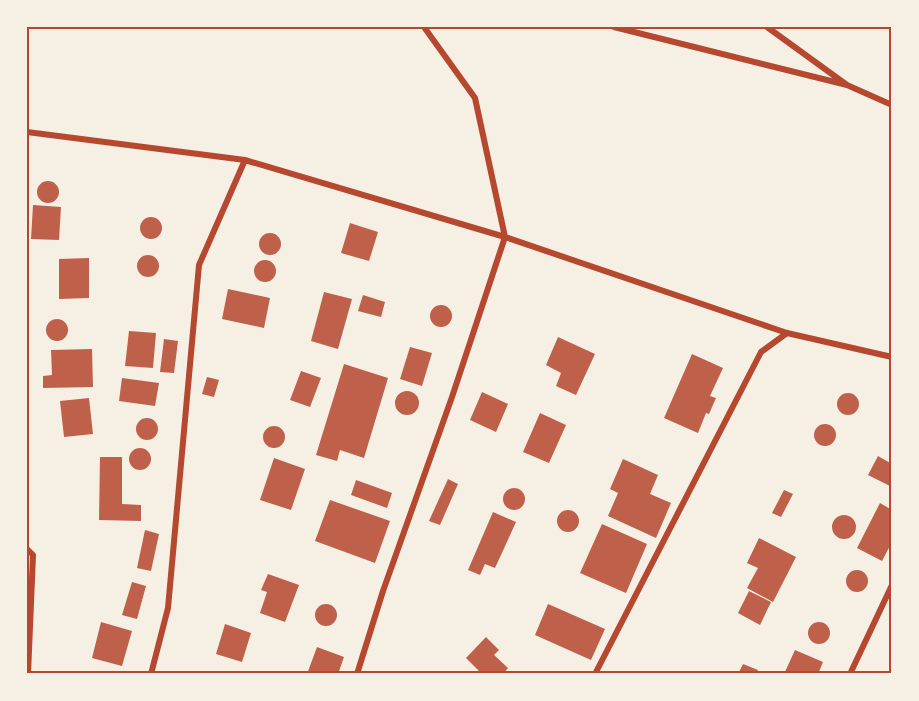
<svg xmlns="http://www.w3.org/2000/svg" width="919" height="701" viewBox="0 0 919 701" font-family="Lato,sans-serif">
<rect width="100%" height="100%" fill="#f6efe4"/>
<path fill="#bf614a" d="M37 192a11 11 0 1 1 22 0a11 11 0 1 1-22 0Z
M33 205 61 207 59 240 31 239Z
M140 228a11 11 0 1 1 22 0a11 11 0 1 1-22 0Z
M350 223 378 232 369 261 341 253Z
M259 244a11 11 0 1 1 22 0a11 11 0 1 1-22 0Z
M137 266a11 11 0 1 1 22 0a11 11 0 1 1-22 0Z
M89 258V298L59 299V259Z
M254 271a11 11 0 1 1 22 0a11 11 0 1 1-22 0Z
M228 289 270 298 264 328 222 319Z
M324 292 352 299 338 349 311 341Z
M363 295 385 302 381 317 358 311Z
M430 316a11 11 0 1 1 22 0a11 11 0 1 1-22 0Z
M46 330a11 11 0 1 1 22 0a11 11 0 1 1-22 0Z
M129 331 156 333 153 368 125 366Z
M558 337 595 354 576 395 556 386 561 373 546 365Z
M164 339 178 341 174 373 160 372Z
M410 347 432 353 422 386 400 379Z
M92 349 93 387 43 388V376L52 375 51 350Z
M692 354 723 368 710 396 716 398 709 414 706 413 698 433 664 418Z
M344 364 388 378 364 458 340 450 337 461 316 455Z
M301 371 321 378 310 407 290 400Z
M207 377 219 380 214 397 202 394Z
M122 378 159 383 155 406 119 401Z
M395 403a12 12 0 1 1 24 0a12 12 0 1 1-24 0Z
M482 392 508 404 496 432 470 420Z
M837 404a11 11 0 1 1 22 0a11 11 0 1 1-22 0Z
M89 398 93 434 64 437 60 401Z
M540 413 566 425 549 463 523 452Z
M136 429a11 11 0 1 1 22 0a11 11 0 1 1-22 0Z
M814 435a11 11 0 1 1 22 0a11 11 0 1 1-22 0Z
M263 437a11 11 0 1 1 22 0a11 11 0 1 1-22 0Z
M129 459a11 11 0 1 1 22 0a11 11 0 1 1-22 0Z
M878 456 892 464V487L868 475Z
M100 457H122V504L141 505V521L99 520Z
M274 458 305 469 291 510 260 500Z
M623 459 658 475 650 494 671 503 656 538 608 516 618 493 610 489Z
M448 479 458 484 440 525 429 521Z
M356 480 392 493 387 508 351 495Z
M503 499a11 11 0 1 1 22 0a11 11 0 1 1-22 0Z
M784 490 793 494 781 517 772 513Z
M330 500 390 521 375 563 315 541Z
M880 503 892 510V542L882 561 857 548Z
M557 521a11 11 0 1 1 22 0a11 11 0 1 1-22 0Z
M493 512 516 522 495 568 485 564 480 575 468 570Z
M832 527a12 12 0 1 1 24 0a12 12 0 1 1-24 0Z
M602 524 647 544 626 593 580 573Z
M145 530 159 534 151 571 137 568Z
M759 538 796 557 773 602 747 588 758 568 747 563Z
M846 581a11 11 0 1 1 22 0a11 11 0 1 1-22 0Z
M268 574 299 585 285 622 260 613 267 592 261 590Z
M132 582 146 586 137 619 122 615Z
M749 591 771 602 760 625 738 613Z
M548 604 605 629 591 660 535 635Z
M315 615a11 11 0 1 1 22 0a11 11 0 1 1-22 0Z
M101 622 132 631 122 666 92 658Z
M808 633a11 11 0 1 1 22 0a11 11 0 1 1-22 0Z
M225 624 251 633 242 662 216 654Z
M486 637 499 650 494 655 508 668 503 674H482L466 658Z
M317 647 344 657 338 674H307Z
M795 650 823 662 818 674H784Z
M743 664 758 670 756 674H738Z"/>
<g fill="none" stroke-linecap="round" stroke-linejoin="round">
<path stroke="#b5482f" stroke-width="6" d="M614 27 847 85
M767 27 847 85 892 105
M27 132 245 160 505 237 787 333 892 357
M27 549 33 555 28 674
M151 674 168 608 199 265 245 160
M357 674 383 591 452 397 505 237 475 98 424 27
M595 674 761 352 787 333
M850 674 892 585"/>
</g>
<rect width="919" height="701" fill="none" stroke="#f6efe4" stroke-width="57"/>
<rect x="28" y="28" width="862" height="644" fill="none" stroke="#b5482f" stroke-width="2"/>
</svg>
